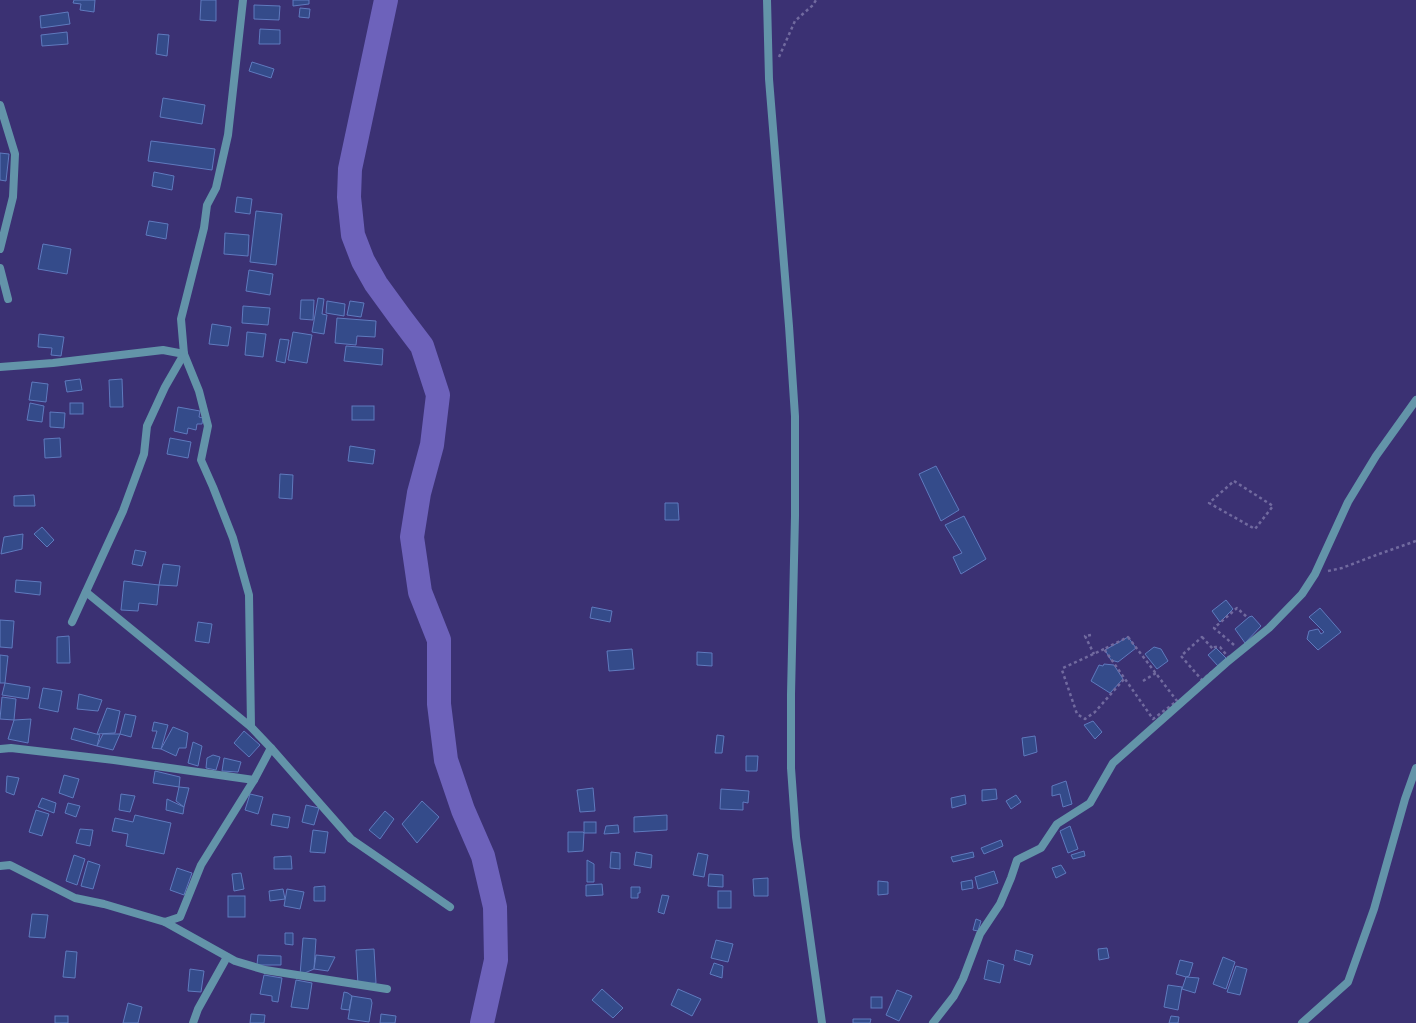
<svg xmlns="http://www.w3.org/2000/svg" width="1416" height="1023" viewBox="0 0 1416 1023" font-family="Helvetica,sans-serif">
<rect width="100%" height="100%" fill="#3b3173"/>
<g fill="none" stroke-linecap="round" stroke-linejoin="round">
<polyline stroke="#6d62bb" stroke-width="24" points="386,0 350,169 349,197 353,235 363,261 376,284 400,317 422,346 438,395 432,445 419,493 412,537 420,592 439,640 439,704 446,760 463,810 483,856 495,907 496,960 482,1023"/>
</g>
<g fill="#344b8a" stroke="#5f7abe">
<polygon points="74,0 95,0 94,12 80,10 81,4 73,3"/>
<polygon points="201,0 216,0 216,21 200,20"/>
<polygon points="293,0 309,0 309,4 293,6"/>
<polygon points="254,5 280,6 279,20 254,19"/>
<polygon points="300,8 310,9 309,18 299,17"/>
<polygon points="68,12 70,24 41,28 40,16"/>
<polygon points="260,29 280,30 280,44 259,44"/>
<polygon points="67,32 68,44 42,46 41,35"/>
<polygon points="158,34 169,35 167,56 156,54"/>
<polygon points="252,62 274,69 271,78 249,71"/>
<polygon points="163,98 205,105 202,124 160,117"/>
<polygon points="151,141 215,149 212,170 148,161"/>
<polygon points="0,153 9,154 6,181 0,180"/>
<polygon points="154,172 174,176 172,190 152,186"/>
<polygon points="237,197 252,199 250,214 235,212"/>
<polygon points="256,211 282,214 276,265 250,262"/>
<polygon points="149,221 168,224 166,239 146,235"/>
<polygon points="225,233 249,235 248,256 224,254"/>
<polygon points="43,244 71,249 67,274 38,269"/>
<polygon points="249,270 273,274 270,295 246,291"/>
<polygon points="318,298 324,299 322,314 327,315 324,334 312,332"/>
<polygon points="301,300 314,300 313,320 300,319"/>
<polygon points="327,301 345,304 344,316 326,313"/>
<polygon points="350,301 364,303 361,317 347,315"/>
<polygon points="243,306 270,308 268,325 242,323"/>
<polygon points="337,318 376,321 375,337 357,336 356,345 335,343"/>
<polygon points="212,324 231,327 228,346 209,344"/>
<polygon points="247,332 266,334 263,357 245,355"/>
<polygon points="293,332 312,335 307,363 288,360"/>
<polygon points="39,334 64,337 61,356 51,355 52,348 38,347"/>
<polygon points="280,339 289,340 285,363 276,361"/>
<polygon points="346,346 383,349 382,365 344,361"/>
<polygon points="80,379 82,390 67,392 65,381"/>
<polygon points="122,379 123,407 110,407 109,380"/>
<polygon points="32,382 48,384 46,402 29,400"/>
<polygon points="30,403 44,406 42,422 27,420"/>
<rect x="70" y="403" width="13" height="11"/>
<rect x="352" y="406" width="22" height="14"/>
<polygon points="178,407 200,411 199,417 203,418 202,424 197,424 196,430 188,428 187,434 174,431"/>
<polygon points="50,412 65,413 64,428 50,427"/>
<polygon points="60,438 61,457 45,458 44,439"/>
<polygon points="170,438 191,442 188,458 167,454"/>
<polygon points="350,446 375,450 373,464 348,461"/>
<polygon points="936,466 959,510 941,521 919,474"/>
<polygon points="280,474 293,475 292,499 279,498"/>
<polygon points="34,495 35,506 14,506 14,496"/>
<polygon points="665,503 678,503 679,520 665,520"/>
<polygon points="964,516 986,559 961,574 953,557 962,553 945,525"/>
<polygon points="42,527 54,540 47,547 34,534"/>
<polygon points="23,534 22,549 1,554 4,537"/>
<polygon points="135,550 146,552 142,566 132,564"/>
<polygon points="163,564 180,566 177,586 159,585"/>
<polygon points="16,580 41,582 40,595 15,592"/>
<polygon points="124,581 159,585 157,605 139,603 138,611 121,610"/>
<polygon points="1226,600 1233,609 1220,622 1212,611"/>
<polygon points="592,607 612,611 610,622 590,618"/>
<polygon points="1320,608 1341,632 1318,650 1307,639 1309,631 1318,629 1321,634 1324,632 1309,617"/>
<polygon points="1252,616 1261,626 1245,643 1235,629 1249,617"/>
<polygon points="0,620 14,621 12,648 0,647"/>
<polygon points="198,622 212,624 209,643 195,641"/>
<polygon points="69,636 70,663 57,663 57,637"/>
<polygon points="1128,637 1136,648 1118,662 1111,660 1105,650"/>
<polygon points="1154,647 1161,649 1168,661 1157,669 1145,654"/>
<polygon points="1216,648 1226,658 1218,666 1208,655"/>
<polygon points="632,649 634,669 609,671 607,651"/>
<polygon points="697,652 712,653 712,666 697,665"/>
<polygon points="0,655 8,656 5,683 0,683"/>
<polygon points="1104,664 1114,665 1123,679 1110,693 1091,681 1099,665 1103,666"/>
<polygon points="5,683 30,687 28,699 2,695"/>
<polygon points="43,688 62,691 58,712 39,708"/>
<polygon points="79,694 102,700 98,711 77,709"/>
<polygon points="2,697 16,699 14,720 0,719"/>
<polygon points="107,708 120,711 115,733 97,734"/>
<polygon points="125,714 136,716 131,737 120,734"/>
<polygon points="31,719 28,743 8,739 14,720"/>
<polygon points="1093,721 1102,732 1095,739 1084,725"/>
<polygon points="154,722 168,725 161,749 152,748 157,731 152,731"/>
<polygon points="173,727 188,733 186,748 179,748 176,756 161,749"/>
<polygon points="74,728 100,735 97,746 71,739"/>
<polygon points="244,731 260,745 249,757 234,743"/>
<polygon points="103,734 120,734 113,750 97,746"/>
<polygon points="717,735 724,736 722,753 715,753"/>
<polygon points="1035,736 1037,752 1024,756 1022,738"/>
<polygon points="193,742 202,746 198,766 188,763"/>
<polygon points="213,755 220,757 216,770 206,768 207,758"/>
<polygon points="746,756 758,756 757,771 746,771"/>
<polygon points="224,758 241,762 238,772 222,771"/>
<polygon points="155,771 180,777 179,787 153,783"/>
<polygon points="64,775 79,779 73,798 59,793"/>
<polygon points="7,776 19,778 14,795 6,792"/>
<polygon points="1066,781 1072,804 1063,807 1060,794 1052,796 1052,786"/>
<polygon points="179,787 189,788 184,807 176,801"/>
<polygon points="593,788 595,811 580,812 577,790"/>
<polygon points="721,789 749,791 748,803 743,802 743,810 720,809"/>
<polygon points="996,789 997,799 982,801 982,790"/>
<polygon points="121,794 135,796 130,812 119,810"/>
<polygon points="250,794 263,797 258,814 245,810"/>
<polygon points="965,795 966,804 952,808 951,798"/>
<polygon points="1016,795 1021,802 1011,809 1006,801"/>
<polygon points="42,798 56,803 54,813 38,807"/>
<polygon points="167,799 184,807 183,814 166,810"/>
<polygon points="422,801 439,817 417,843 402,824"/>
<polygon points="68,803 80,806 76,817 65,813"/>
<polygon points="306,805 319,808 314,825 302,822"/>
<polygon points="36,810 49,814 42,836 29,832"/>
<polygon points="385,811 394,819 380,839 369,830"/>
<polygon points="273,814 290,817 288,828 271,825"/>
<polygon points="135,815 171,823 164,854 126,846 128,834 112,831 115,818 133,822"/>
<polygon points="667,815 667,830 634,832 634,817"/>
<rect x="584" y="822" width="12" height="11"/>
<polygon points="618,825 619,833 604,834 606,826"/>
<polygon points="1070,826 1078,849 1068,853 1060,831"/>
<polygon points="80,829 93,830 90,846 76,843"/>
<polygon points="313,830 328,832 325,853 310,852"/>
<polygon points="568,832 583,832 584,833 583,851 568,852"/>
<polygon points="1001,840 1003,846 984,854 981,848"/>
<polygon points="1084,851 1085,856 1073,859 1071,855"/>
<polygon points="611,852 620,853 620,869 610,868"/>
<polygon points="636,852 652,855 651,868 634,865"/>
<polygon points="973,852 974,857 953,862 951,857"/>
<polygon points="698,853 708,855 704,877 693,875"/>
<polygon points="74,855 85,859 77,885 66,881"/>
<polygon points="291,856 292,869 274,869 274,857"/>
<polygon points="587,860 594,864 594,882 587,882"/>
<polygon points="88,861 100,865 93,889 81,886"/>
<polygon points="1061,865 1066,873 1056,878 1052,868"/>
<polygon points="177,868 192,873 184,895 170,890"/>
<polygon points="994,871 998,883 978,889 975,877"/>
<polygon points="241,873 244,889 234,891 232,874"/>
<polygon points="709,874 723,875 723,887 708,886"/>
<polygon points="768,878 768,896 754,896 753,879"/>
<polygon points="972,880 973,888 962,890 961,882"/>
<polygon points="878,881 888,882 888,894 878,895"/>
<polygon points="602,884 603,895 586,896 586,885"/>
<polygon points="325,886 325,901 314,901 314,887"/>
<polygon points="631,887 640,887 640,893 638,893 638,898 631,898"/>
<polygon points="283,889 285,899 270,901 269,891"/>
<polygon points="287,889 304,892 300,909 284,906"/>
<rect x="718" y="891" width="13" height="17"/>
<polygon points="662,895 669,896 664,914 658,912"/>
<rect x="228" y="896" width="17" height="21"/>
<polygon points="32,914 48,915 45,938 29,937"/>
<polygon points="976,919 981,921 978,931 973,930"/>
<polygon points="285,933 293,933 293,945 285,944"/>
<polygon points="303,938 316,939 314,969 300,975"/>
<polygon points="716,940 733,944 728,962 711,958"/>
<polygon points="1107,948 1109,958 1099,960 1098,949"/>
<polygon points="374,949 376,983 358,985 356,950"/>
<polygon points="1016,950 1033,955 1030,965 1014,960"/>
<polygon points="66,951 77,952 75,978 63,977"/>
<polygon points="258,955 281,956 281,965 257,965"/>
<polygon points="316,955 335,957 328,971 314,969"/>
<polygon points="1223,957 1235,962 1226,989 1213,984"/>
<polygon points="988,960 1004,965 1000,983 984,979"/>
<polygon points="1180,960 1193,963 1189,976 1186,977 1176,974"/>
<polygon points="714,963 723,966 722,978 710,974"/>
<polygon points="1236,966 1247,969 1240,995 1227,992"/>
<polygon points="190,969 204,971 201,992 188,991"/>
<polygon points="264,975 282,978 278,1002 272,1001 272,996 260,994"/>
<polygon points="1186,977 1199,978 1195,993 1182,989"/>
<polygon points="296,980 312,983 308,1009 291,1007"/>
<polygon points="1168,985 1182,987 1178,1010 1164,1007"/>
<polygon points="602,989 623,1008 613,1018 592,1000"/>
<polygon points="678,989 701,999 692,1016 671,1005"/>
<polygon points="897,990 912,996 899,1021 886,1015"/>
<polygon points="344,992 348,993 352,996 349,1010 341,1009"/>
<polygon points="352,996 371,999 372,1003 369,1022 348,1019"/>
<rect x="871" y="997" width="11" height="11"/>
<polygon points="128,1003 142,1007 138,1023 123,1023"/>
<polygon points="251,1014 265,1015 264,1023 250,1023"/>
<polygon points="381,1014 396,1016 395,1023 380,1023"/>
<rect x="55" y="1016" width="13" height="7"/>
<polygon points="1171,1016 1179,1017 1178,1023 1169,1023"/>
<polygon points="853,1019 871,1019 870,1023 853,1023"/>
</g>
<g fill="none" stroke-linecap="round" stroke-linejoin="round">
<g stroke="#716a9f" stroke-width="2.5" stroke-dasharray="3 3" stroke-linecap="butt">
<polyline points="779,57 795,21 813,5 816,0"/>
<polygon points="1234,481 1273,506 1255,529 1209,503"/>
<polyline points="1328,571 1342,568 1379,554 1416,541"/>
<polyline points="1091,635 1085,636 1094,654"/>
<polygon points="1128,637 1177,701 1153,719 1104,649"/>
<polygon points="1202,637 1213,649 1215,647 1220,647 1229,658 1202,680 1181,656"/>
<polyline points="1234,645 1214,628 1237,608 1248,618"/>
<polyline points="1104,649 1063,668 1062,670 1077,714 1085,719 1095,712 1125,678"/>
<polyline points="1143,681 1156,673"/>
</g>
<g stroke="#6394a9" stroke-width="8">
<polyline points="767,0 769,79 789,326 795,416 795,516 791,694 791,768 796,837 822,1023"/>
<polyline points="0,105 15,154 13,197 0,249"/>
<polyline points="0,268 8,299"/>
<polyline points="0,367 53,363 163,350 184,354 165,387 147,426 144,454 123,511 72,622"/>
<polyline points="86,592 251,727"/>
<polyline points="271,748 351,839 450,907"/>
<polyline points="0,749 11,748 114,760 254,780"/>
<polyline points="0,866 10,865 75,898 104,904 165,922 180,917 201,865 254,780 271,748 251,727 249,595 233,538 213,487 201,460 208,426 199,391 184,354 181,319 204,228 207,205 216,188 228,135 243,0"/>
<polyline points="165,922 235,961 265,970 387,989"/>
<polyline points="193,1023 198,1009 227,957"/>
<polyline points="933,1023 954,996 963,979 980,934 1000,904 1011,878 1017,860 1041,848 1057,824 1090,803 1113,763 1226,663 1269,628 1302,594 1315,574 1348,502 1376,456 1416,400"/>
<polyline points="1302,1023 1348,982 1374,909 1405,799 1416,768"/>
</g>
</g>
</svg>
